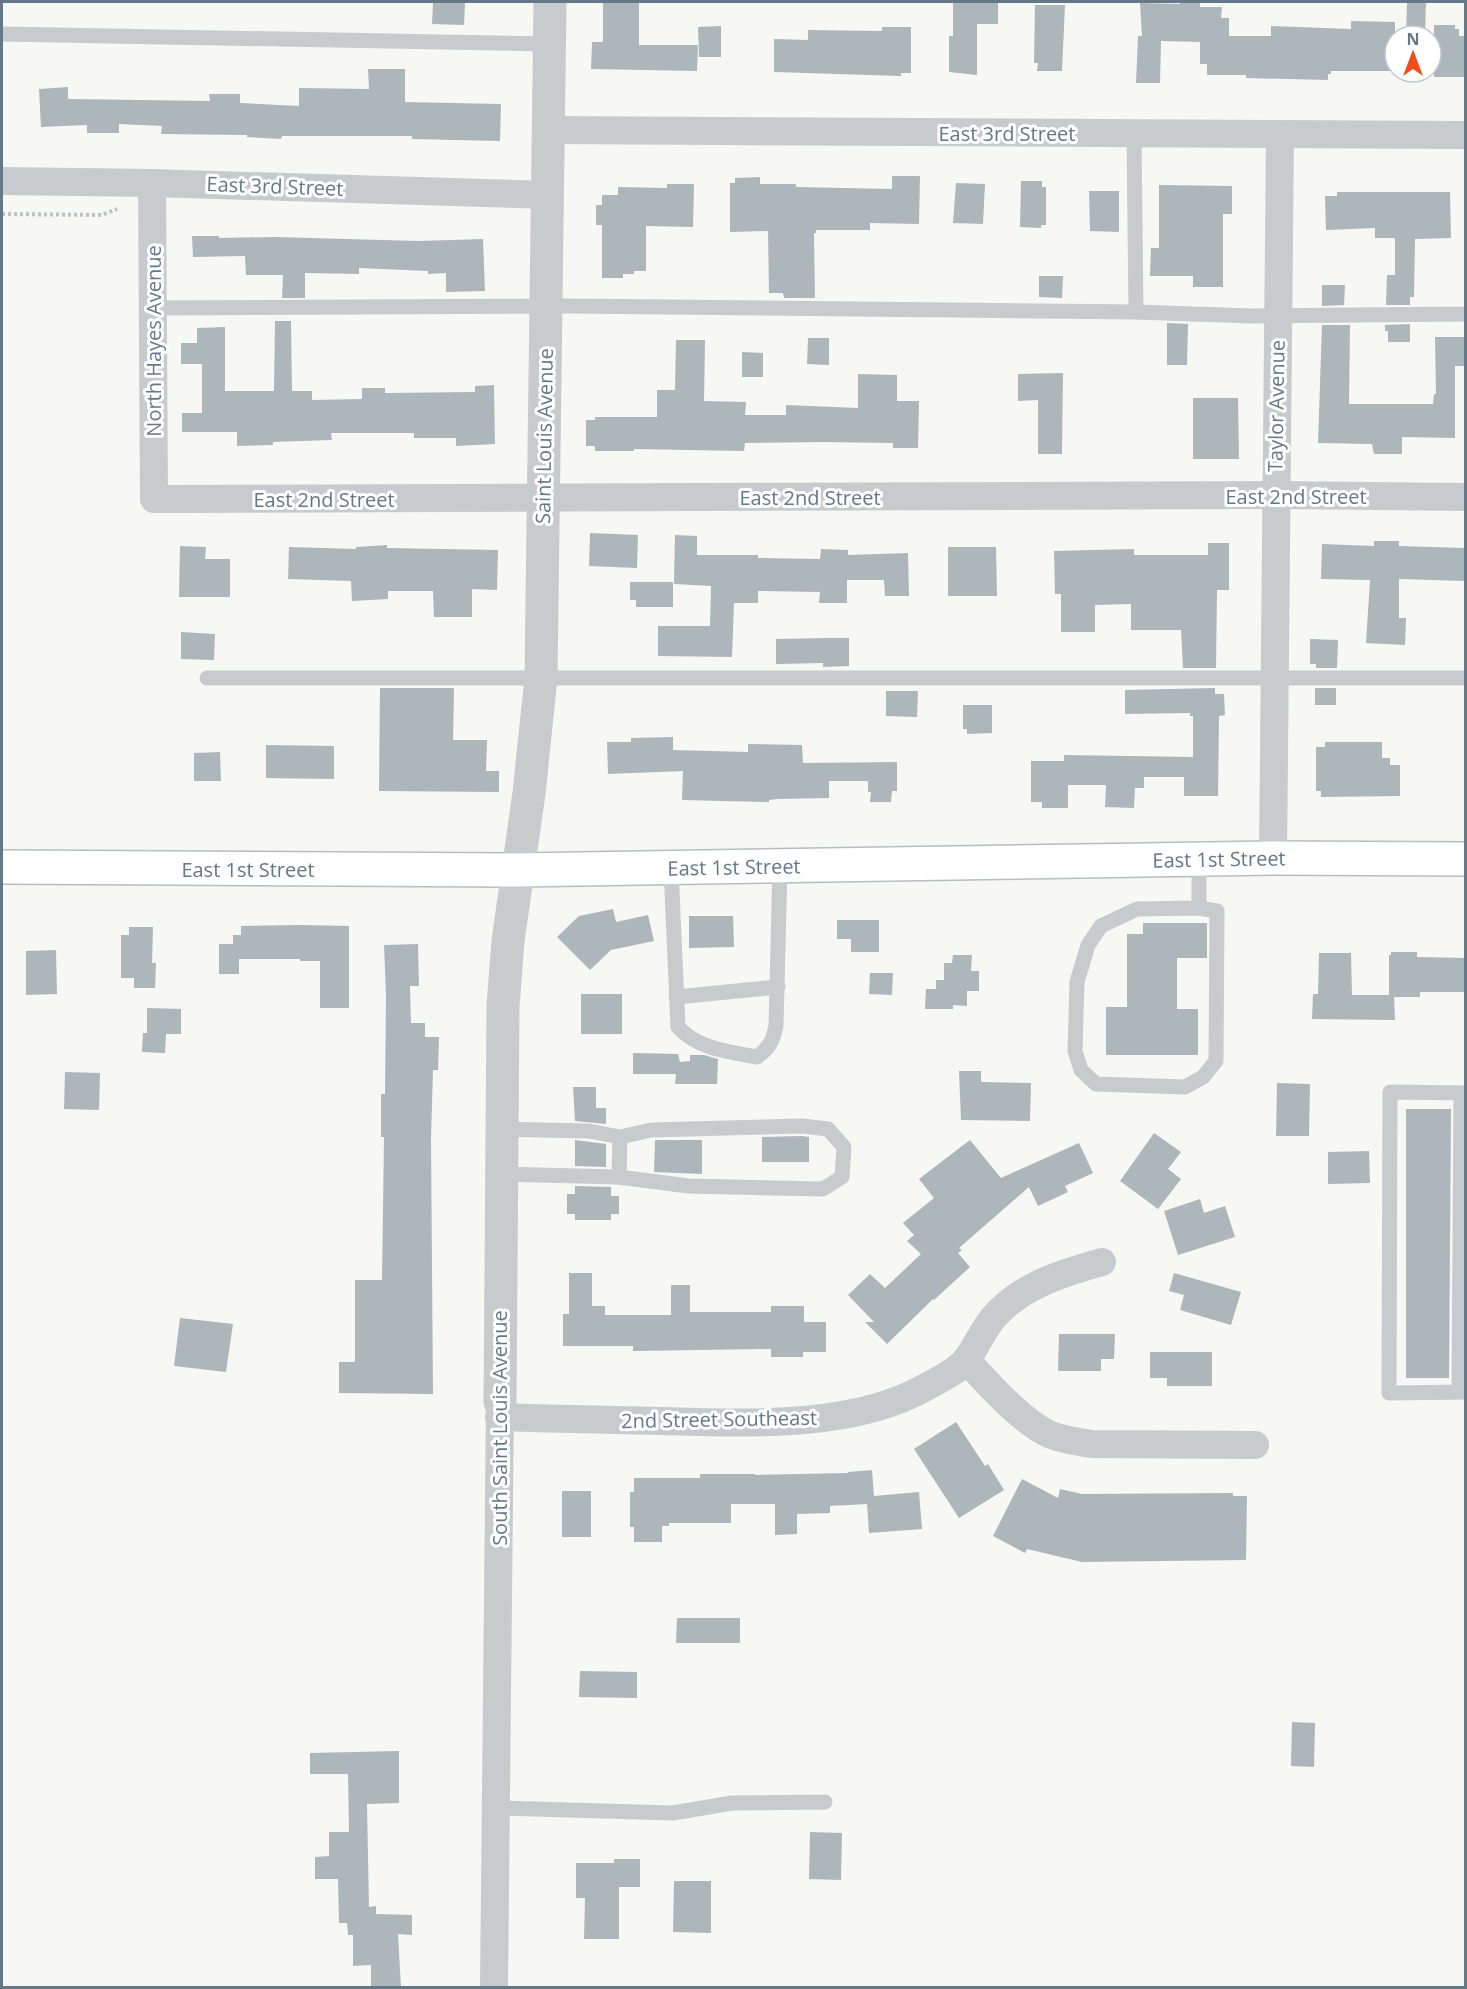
<svg xmlns="http://www.w3.org/2000/svg" width="1467" height="1989" viewBox="0 0 1467 1989" font-family="'Open Sans',sans-serif">
<rect width="100%" height="100%" fill="#f7f7f4"/>
<g fill="#adb6bb">
<polygon points="433,2 465,2 464,25 432,24"/>
<polygon points="603,2 639,2 639,45 698,45 697,71 591,69 592,42 603,42"/>
<polygon points="953,2 998,2 998,24 977,24 977,75 949,72 949,36 953,36"/>
<polygon points="1180,2 1200,2 1200,7 1222,7 1221,18 1229,18 1229,36 1271,36 1271,26 1351,29 1351,21 1395,22 1395,71 1331,71 1331,74 1328,74 1328,80 1246,78 1246,75 1207,75 1207,64 1200,64 1200,42 1161,41 1160,83 1136,83 1138,36 1142,36 1140,3 1180,4"/>
<polygon points="1407,2 1426,2 1425,36 1406,36"/>
<polygon points="1035,5 1065,5 1062,71 1037,71 1038,63 1034,63"/>
<polygon points="1434,25 1455,25 1455,29 1459,29 1459,36 1466,36 1466,77 1434,77"/>
<polygon points="721,26 721,57 699,57 698,27"/>
<polygon points="882,27 911,27 911,73 901,73 901,76 774,72 774,39 808,40 808,30 882,31"/>
<polygon points="368,69 405,69 405,102 501,104 500,141 412,139 412,136 282,136 281,139 247,137 247,135 161,134 162,126 119,124 119,133 87,133 87,125 41,127 39,89 68,87 68,99 210,101 209,94 240,94 240,103 299,106 299,88 369,89"/>
<polygon points="892,176 920,176 919,224 870,223 870,230 816,230 816,233 814,233 815,298 784,298 783,293 769,293 768,231 730,232 730,183 735,183 735,178 760,177 760,184 796,184 796,187 892,189"/>
<polygon points="1021,181 1042,181 1042,187 1046,187 1046,225 1041,225 1041,228 1020,227"/>
<polygon points="956,183 985,184 983,224 953,223"/>
<polygon points="667,184 694,184 693,227 646,226 646,271 634,271 634,274 623,274 623,278 602,278 602,225 596,225 596,205 602,205 602,195 618,195 618,187 667,188"/>
<polygon points="1159,185 1232,186 1232,214 1223,214 1223,287 1193,287 1193,276 1150,276 1151,248 1159,248"/>
<polygon points="1089,191 1119,191 1119,232 1090,231"/>
<polygon points="1337,192 1450,192 1451,238 1415,239 1414,297 1410,297 1410,305 1386,305 1387,275 1395,275 1395,238 1375,238 1375,228 1326,230 1325,196 1337,196"/>
<polygon points="192,236 219,236 219,238 275,237 419,241 483,239 485,291 446,292 446,273 428,274 428,271 359,268 359,274 305,273 305,298 282,298 283,275 246,275 245,256 193,257"/>
<polygon points="1039,276 1063,276 1062,298 1039,297"/>
<polygon points="1322,285 1345,285 1344,305 1322,306"/>
<polygon points="275,321 291,321 292,391 312,391 312,400 362,399 362,388 385,388 385,393 475,392 475,386 494,385 495,444 456,446 456,438 414,438 414,433 331,433 332,440 273,442 273,445 237,446 237,432 182,432 182,413 202,413 202,364 181,364 181,343 197,343 197,328 225,327 225,391 274,391"/>
<polygon points="1167,323 1188,324 1187,365 1167,365"/>
<polygon points="1410,324 1410,342 1388,342 1388,331 1385,331 1385,325"/>
<polygon points="1322,325 1350,325 1349,404 1433,404 1434,394 1436,394 1435,337 1466,337 1466,366 1455,366 1455,438 1402,437 1402,454 1374,454 1372,444 1318,443"/>
<polygon points="808,338 829,338 829,365 807,364"/>
<polygon points="676,340 705,340 704,401 746,402 745,415 786,415 786,405 858,408 858,374 897,375 897,401 919,401 918,448 893,448 893,443 823,442 745,443 744,451 634,449 634,451 595,451 595,446 586,446 586,420 595,420 595,417 657,417 657,390 675,390"/>
<polygon points="742,352 763,353 763,377 742,377"/>
<polygon points="1063,373 1062,454 1038,454 1038,400 1018,401 1018,374"/>
<polygon points="1193,398 1238,398 1239,459 1193,459"/>
<polygon points="590,533 638,535 637,568 589,566"/>
<polygon points="675,535 697,536 697,555 758,555 758,558 820,559 821,549 848,550 848,555 908,553 909,596 885,596 884,580 847,580 847,603 819,603 820,592 758,591 758,603 734,603 732,657 658,656 658,626 710,626 711,586 674,584"/>
<polygon points="1374,541 1399,541 1399,546 1466,548 1466,581 1399,579 1399,618 1406,618 1405,645 1366,643 1370,580 1321,579 1322,544 1374,546"/>
<polygon points="1208,543 1229,543 1229,590 1217,590 1216,668 1183,668 1181,630 1131,630 1131,604 1095,605 1095,632 1061,632 1061,594 1055,594 1054,551 1134,549 1134,555 1208,555"/>
<polygon points="387,545 387,548 498,550 497,590 472,589 472,617 434,617 433,591 388,591 388,599 352,601 351,581 288,579 289,547 356,549 356,547"/>
<polygon points="180,546 206,547 205,559 230,559 230,597 179,597"/>
<polygon points="948,547 996,547 997,596 948,596"/>
<polygon points="630,582 673,582 673,607 636,607 636,600 630,600"/>
<polygon points="181,632 215,634 214,660 181,659"/>
<polygon points="827,638 849,638 849,666 823,667 823,663 776,664 776,639"/>
<polygon points="1310,639 1338,640 1337,668 1316,668 1316,664 1310,664"/>
<polygon points="380,688 454,688 453,740 487,740 486,771 499,771 499,792 379,791"/>
<polygon points="1215,688 1215,694 1224,694 1225,715 1219,716 1218,796 1184,796 1184,777 1144,777 1144,788 1135,788 1134,808 1105,807 1106,785 1068,785 1068,808 1042,808 1042,802 1031,802 1031,761 1064,761 1064,755 1193,757 1193,716 1190,716 1190,713 1125,714 1125,690"/>
<rect x="1315" y="688" width="21" height="17"/>
<polygon points="886,691 918,691 917,717 886,716"/>
<polygon points="963,705 992,705 992,733 967,734 967,729 963,729"/>
<polygon points="673,737 673,750 748,752 748,744 802,745 803,763 897,762 897,791 892,791 891,802 870,802 871,792 868,792 868,781 829,781 829,798 778,799 769,800 769,802 682,800 683,771 608,774 607,742 631,742 631,738"/>
<polygon points="1325,742 1382,742 1382,758 1390,758 1390,765 1400,765 1400,796 1321,797 1321,791 1316,791 1316,747 1325,747"/>
<polygon points="266,745 334,746 334,779 266,778"/>
<polygon points="220,752 221,781 194,781 194,753"/>
<polygon points="613,909 616,922 648,915 654,941 611,950 590,970 557,937 579,916"/>
<polygon points="689,916 733,916 734,947 689,948"/>
<polygon points="837,920 879,920 879,952 851,952 851,939 837,939"/>
<polygon points="1143,923 1207,923 1207,958 1177,958 1177,1009 1198,1009 1198,1055 1106,1055 1106,1007 1127,1007 1127,934 1143,934"/>
<polygon points="300,925 349,926 349,1008 320,1008 320,961 300,961 300,959 239,959 239,974 219,974 219,944 233,944 233,935 241,935 241,926"/>
<polygon points="129,927 153,927 152,963 156,963 155,988 134,988 134,978 121,978 121,935 129,935"/>
<polygon points="418,944 419,986 410,986 411,1023 425,1023 425,1037 439,1037 438,1070 433,1070 431,1138 433,1394 339,1393 339,1362 355,1362 355,1280 382,1280 384,1137 381,1137 381,1094 385,1094 386,995 384,945"/>
<polygon points="56,950 57,994 26,995 26,951"/>
<polygon points="1391,952 1417,952 1417,957 1466,958 1466,992 1420,992 1420,997 1394,997 1395,1020 1312,1019 1313,994 1318,994 1319,953 1351,953 1352,995 1389,995 1389,955 1391,955"/>
<polygon points="953,955 972,955 971,971 979,971 979,991 967,991 967,1006 953,1005 953,1009 925,1009 926,989 936,989 936,980 944,980 944,963 952,963"/>
<polygon points="870,973 893,973 892,995 869,994"/>
<rect x="581" y="994" width="41" height="40"/>
<polygon points="147,1008 181,1009 181,1034 166,1034 165,1053 142,1052 143,1033 147,1033"/>
<polygon points="633,1053 678,1054 680,1062 690,1061 690,1055 704,1055 718,1059 717,1084 675,1084 676,1074 633,1074"/>
<polygon points="959,1071 981,1071 981,1082 1031,1083 1030,1121 961,1120"/>
<polygon points="65,1072 100,1073 99,1110 64,1109"/>
<polygon points="1277,1083 1310,1084 1309,1136 1276,1136"/>
<polygon points="573,1087 596,1087 596,1108 606,1108 606,1124 575,1121"/>
<polygon points="1406,1109 1451,1109 1449,1378 1406,1378"/>
<polygon points="1154,1133 1181,1152 1168,1169 1181,1179 1158,1209 1120,1181"/>
<polygon points="802,1136 809,1137 809,1162 762,1162 762,1137"/>
<polygon points="575,1140 606,1144 606,1167 575,1166"/>
<polygon points="655,1140 702,1140 702,1174 654,1172"/>
<polygon points="970,1140 1001,1178 1079,1143 1093,1173 1065,1186 1068,1192 1038,1206 1029,1187 959,1248 962,1250 958,1253 970,1267 934,1300 933,1299 887,1344 865,1322 874,1322 848,1295 870,1274 885,1288 921,1254 907,1241 914,1235 903,1223 934,1198 919,1179"/>
<polygon points="1369,1151 1370,1183 1328,1184 1328,1152"/>
<polygon points="575,1186 611,1187 611,1196 619,1196 619,1214 611,1214 611,1220 575,1220 575,1214 567,1214 567,1194 575,1194"/>
<polygon points="1200,1199 1204,1213 1225,1206 1235,1237 1178,1255 1164,1211"/>
<polygon points="569,1273 592,1273 592,1306 605,1306 605,1315 671,1315 671,1285 690,1285 690,1312 771,1312 771,1306 804,1306 804,1322 826,1322 826,1352 803,1352 803,1357 771,1357 771,1349 633,1351 633,1346 563,1346 563,1314 569,1314"/>
<polygon points="1174,1273 1241,1292 1231,1325 1180,1310 1184,1295 1169,1291"/>
<polygon points="180,1318 233,1324 226,1372 174,1366"/>
<polygon points="1059,1334 1115,1334 1114,1359 1101,1359 1101,1371 1058,1371"/>
<polygon points="1150,1352 1212,1352 1212,1386 1167,1386 1167,1378 1150,1378"/>
<polygon points="956,1422 985,1466 988,1464 1004,1490 959,1518 914,1449"/>
<polygon points="872,1470 874,1496 919,1492 922,1529 869,1533 867,1504 830,1506 830,1513 797,1514 797,1534 775,1535 775,1504 731,1504 731,1523 669,1523 669,1526 662,1526 662,1542 634,1542 634,1527 630,1527 630,1492 634,1492 634,1478 700,1478 700,1474 755,1474 755,1475 848,1473 848,1472"/>
<polygon points="1022,1479 1058,1498 1060,1489 1082,1494 1233,1493 1233,1496 1247,1496 1246,1560 1082,1562 1027,1549 1025,1553 993,1536"/>
<rect x="562" y="1491" width="29" height="46"/>
<polygon points="677,1618 740,1618 740,1643 676,1643"/>
<polygon points="580,1671 637,1672 637,1698 579,1697"/>
<polygon points="1292,1722 1315,1723 1314,1767 1291,1766"/>
<polygon points="399,1751 399,1803 367,1804 369,1907 376,1906 376,1914 412,1915 412,1935 398,1934 401,1988 371,1988 371,1965 353,1966 353,1935 348,1935 347,1923 339,1923 338,1879 315,1879 315,1857 329,1856 329,1832 349,1832 348,1774 310,1774 310,1753"/>
<polygon points="810,1832 842,1833 841,1880 809,1879"/>
<polygon points="614,1859 640,1859 640,1887 619,1887 619,1939 584,1939 585,1898 576,1898 576,1863 614,1863"/>
<polygon points="674,1881 711,1881 711,1933 673,1932"/>
</g>
<g fill="none" stroke-linecap="round" stroke-linejoin="round">
<g stroke="#b7bdc1" stroke-width="36">
<polyline id="secondary" points="2,867 518,870 1273,858 1466,859"/>
</g>
<polyline stroke="#bec1c3" stroke-width="4" stroke-dasharray="3 3" stroke-linecap="butt" points="2,214 102,215 117,209"/>
<g stroke="#c7cbce" stroke-width="15">
<polyline points="2,34 549,44"/>
<polyline points="153,308 571,306 1136,312 1134,133"/>
<polyline points="1136,312 1253,316 1466,314"/>
<polyline points="207,678 1466,678"/>
<path d="M671,868L678,1027C698,1049 729,1052 757,1057C769,1048 773,1041 776,1026L780,866"/>
<polyline points="1199,908 1217,911 1216,1061 1203,1077 1185,1087 1096,1084 1081,1070 1075,1051 1077,982 1088,945 1101,926 1137,909 1199,908 1199,860"/>
<polyline points="676,997 778,987"/>
<polyline points="1466,1093 1390,1092 1389,1393 1466,1392"/>
<polyline points="501,1174 619,1177 620,1137 589,1131 502,1129"/>
<polyline points="619,1177 688,1186 823,1189 842,1177 844,1147 828,1129 802,1126 651,1130 620,1137"/>
<polyline points="1459,1392 1461,1093"/>
<polyline points="496,1808 673,1813 732,1803 825,1802"/>
</g>
<g stroke="#c7cbce" stroke-width="28">
<polyline points="548,130 1466,135"/>
<polyline points="2,181 152,183 548,195"/>
<polyline points="152,183 154,499 1275,495 1466,497"/>
<polyline points="1273,858 1280,134"/>
<path d="M966,1360C988,1383 1021,1422 1051,1435C1064,1440 1078,1442 1092,1444L1255,1445"/>
<path d="M499,1417C554,1419 608,1420 663,1421C746,1423 852,1429 926,1387C939,1380 958,1371 967,1359C977,1345 983,1330 994,1317C1022,1285 1063,1273 1102,1262"/>
<polyline points="494,1988 500,1402"/>
</g>
<polyline stroke="#c7cbce" stroke-width="33" points="500,1402 503,1006 508,941 529,793 541,678 550,2"/>
<use href="#secondary" stroke="#fff" stroke-width="33"/>
</g>
<g text-anchor="middle" dominant-baseline="central" stroke-width="6" stroke-linejoin="round" paint-order="stroke">
<g font-size="20" fill="#647887" stroke="#fff">
<text x="1007" y="133">East 3rd Street</text>
<text transform="translate(275 186) rotate(2)">East 3rd Street</text>
<text transform="translate(153 341) rotate(-90)">North Hayes Avenue</text>
<text transform="translate(1276 406) rotate(-89)">Taylor Avenue</text>
<text transform="translate(544 436) rotate(-89)">Saint Louis Avenue</text>
<text x="1296" y="496">East 2nd Street</text>
<text x="810" y="497">East 2nd Street</text>
<text x="324" y="499">East 2nd Street</text>
<text transform="translate(1219 859) rotate(-1)">East 1st Street</text>
<text transform="translate(734 867) rotate(-1)">East 1st Street</text>
<text x="248" y="869">East 1st Street</text>
<text transform="translate(719 1419) rotate(-1)">2nd Street Southeast</text>
<text transform="translate(499 1428) rotate(-90)">South Saint Louis Avenue</text>
</g>
</g>
<rect width="1467" height="1989" fill="none" stroke="#647887" stroke-width="6"/>
<g transform="translate(1413 54)"><circle r="28" fill="#ffffff" stroke="#c1c9cf" stroke-width="1.5"/>
<path d="M0-4.5L10 22L0 15L-10 22Z" fill="#f04c1b"/>
<text y="-9" font-size="16" font-weight="bold" text-anchor="middle" fill="#647887">N</text>
</g>
</svg>
